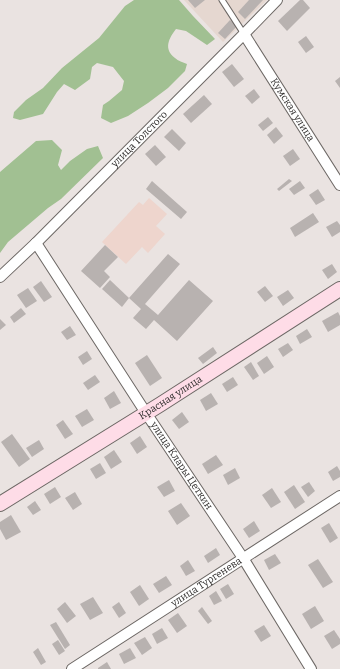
<svg xmlns="http://www.w3.org/2000/svg" width="340" height="669" viewBox="0 0 340 669" font-family="Bitter,serif">
<rect width="100%" height="100%" fill="#eae3e1"/>
<polygon fill="#e5d7d0" points="184,0 267,0 223,42"/>
<polygon fill="#eed5cd" points="149,198 167,214 156,226 165,234 148,253 142,247 126,264 102,242 139,202 143,205"/>
<g fill="#a1c092">
<path d="M134,0H179L193,16L215,39L207,45L186,31L176,29C169,38 163,49 175,58C178,61 183,62 187,64L185,71L168,88L148,103L128,116L111,123L101,118L103,105L109,101L122,90L124,81L113,67L97,63L92,67L90,79L75,90L64,84L57,92L43,114L20,120L13,118L14,112L26,100L43,88L62,68L99,38L125,6Z"/>
<polygon points="52,140 62,150 58,165 61,170 70,161 87,149 98,146 103,158 61,199 48,208 8,242 0,253 0,172 36,141"/>
</g>
<g fill="#b8b2b0">
<polygon points="188,0 205,0 195,8"/>
<polygon points="249,0 263,0 245,19 238,12"/>
<polygon points="300,0 303,0 310,8 287,31 278,21"/>
<polygon points="230,20 237,26 225,39 218,33"/>
<polygon points="306,36 314,47 306,53 298,42"/>
<polygon points="232,64 244,79 234,87 222,72"/>
<polygon points="340,77 340,88 335,81"/>
<polygon points="254,89 260,97 252,104 245,96"/>
<polygon points="204,95 212,104 191,123 183,114"/>
<polygon points="268,117 273,123 263,131 258,125"/>
<polygon points="276,127 283,136 274,144 267,135"/>
<polygon points="172,129 186,143 179,151 164,137"/>
<polygon points="155,145 166,157 156,166 145,154"/>
<polygon points="293,149 300,159 290,166 283,156"/>
<polygon points="289,179 292,181 279,191 277,189"/>
<polygon points="152,181 187,212 181,219 146,189"/>
<polygon points="300,181 305,188 294,195 289,189"/>
<polygon points="318,189 325,200 316,205 309,195"/>
<polygon points="313,213 319,222 295,237 290,228"/>
<polygon points="337,221 340,225 340,232 332,237 326,227"/>
<polygon points="105,245 118,257 104,271 110,277 100,288 81,271"/>
<polygon points="168,254 180,264 145,304 158,315 189,280 213,301 177,341 154,320 146,329 133,318 141,309 129,298"/>
<polygon points="332,264 337,272 328,279 322,270"/>
<polygon points="110,280 129,298 122,307 102,289"/>
<polygon points="41,281 52,297 44,302 33,287"/>
<polygon points="265,286 273,296 265,302 257,292"/>
<polygon points="28,288 37,301 26,308 17,295"/>
<polygon points="288,290 294,298 283,306 277,297"/>
<polygon points="21,308 26,314 14,323 10,317"/>
<polygon points="338,312 340,316 340,325 328,332 322,321"/>
<polygon points="0,319 6,325 0,330"/>
<polygon points="70,326 76,335 67,340 61,332"/>
<polygon points="307,329 312,337 300,344 296,336"/>
<polygon points="288,343 293,350 283,357 278,349"/>
<polygon points="213,347 217,353 203,364 198,358"/>
<polygon points="87,351 92,359 83,365 78,357"/>
<polygon points="147,355 162,378 150,386 135,363"/>
<polygon points="267,356 274,367 264,374 257,363"/>
<polygon points="251,362 259,376 253,380 244,367"/>
<polygon points="95,375 100,382 88,390 83,383"/>
<polygon points="233,377 238,385 227,392 222,384"/>
<polygon points="114,391 121,403 110,409 104,398"/>
<polygon points="211,393 218,404 206,411 200,400"/>
<polygon points="87,409 94,420 82,427 75,416"/>
<polygon points="182,412 189,422 179,429 172,420"/>
<polygon points="63,420 73,434 65,439 56,425"/>
<polygon points="12,434 30,459 19,467 1,442"/>
<polygon points="140,436 147,447 137,454 130,443"/>
<polygon points="39,440 44,449 32,457 26,448"/>
<polygon points="114,450 122,462 111,469 104,457"/>
<polygon points="216,455 223,465 208,474 202,464"/>
<polygon points="100,463 106,473 96,479 90,469"/>
<polygon points="337,466 340,471 340,477 333,481 328,472"/>
<polygon points="235,468 240,478 228,485 223,475"/>
<polygon points="169,480 175,491 164,497 157,487"/>
<polygon points="309,482 315,491 308,497 301,487"/>
<polygon points="294,485 305,502 295,509 284,492"/>
<polygon points="55,487 61,497 50,504 44,494"/>
<polygon points="272,488 281,502 271,508 262,495"/>
<polygon points="75,492 82,504 73,510 65,498"/>
<polygon points="35,501 41,510 33,515 27,507"/>
<polygon points="181,503 190,516 177,525 168,511"/>
<polygon points="11,515 21,532 6,540 0,529 0,522"/>
<polygon points="254,521 260,531 249,538 243,529"/>
<polygon points="329,523 338,538 330,543 321,528"/>
<polygon points="216,548 220,555 208,563 204,556"/>
<polygon points="275,554 281,563 269,570 264,560"/>
<polygon points="318,559 333,582 323,588 308,565"/>
<polygon points="188,560 195,571 186,576 180,566"/>
<polygon points="166,576 172,585 159,593 153,584"/>
<polygon points="228,584 234,594 226,599 220,589"/>
<polygon points="140,585 149,599 139,606 130,592"/>
<polygon points="216,591 222,601 214,605 209,596"/>
<polygon points="93,597 103,613 90,620 80,604"/>
<polygon points="65,602 76,616 67,623 57,609"/>
<polygon points="119,602 126,613 119,618 112,607"/>
<polygon points="315,606 324,621 311,629 302,614"/>
<polygon points="202,607 212,621 208,624 198,611"/>
<polygon points="178,613 187,626 177,633 168,620"/>
<polygon points="56,622 70,645 65,649 50,625"/>
<polygon points="264,625 271,636 261,642 254,631"/>
<polygon points="162,628 168,638 157,644 152,634"/>
<polygon points="334,630 340,639 340,644 332,649 324,636"/>
<polygon points="145,637 152,648 142,655 134,643"/>
<polygon points="58,640 65,651 59,655 52,644"/>
<polygon points="38,648 46,662 41,665 33,652"/>
<polygon points="130,648 136,658 124,664 119,654"/>
<polygon points="107,662 111,669 98,669 98,668"/>
</g>
<g fill="none" stroke-linecap="round" stroke-linejoin="round">
<g stroke="#6d6865" stroke-width="7">
<polyline id="lane" points="222,0 244,34"/>
</g>
<g stroke="#6d6865" stroke-width="12">
<g id="street">
<path id="s1" d="M244,34L340,185"/>
<path id="s2" d="M36,243L146,413L243,558L311,669"/>
<path id="s3" d="M0,277L36,243L244,34L277,0"/>
<path id="s4" d="M72,669L340,496"/>
</g>
</g>
<g stroke="#6d6865" stroke-width="16">
<g id="secondary">
<path id="s5" d="M0,504L161,404L340,289"/>
</g>
</g>
<use href="#lane" stroke="#fff" stroke-width="5"/>
<use href="#street" stroke="#fff" stroke-width="10"/>
<use href="#secondary" stroke="#fedce7" stroke-width="14"/>
</g>
<g text-anchor="middle" dominant-baseline="central" stroke-width="3" stroke-linejoin="round" paint-order="stroke">
<g font-size="10" fill="#302e2d" stroke="#eae3e1">
<text stroke="none"><textPath href="#s1" startOffset="90">Кумская улица</textPath></text>
<text stroke="none"><textPath href="#s3" startOffset="196">улица Толстого</textPath></text>
<text stroke="none"><textPath href="#s5" startOffset="201">Красная улица</textPath></text>
<text stroke="none"><textPath href="#s2" startOffset="266">улица Клары Цеткин</textPath></text>
<text stroke="none"><textPath href="#s4" startOffset="160">улица Тургенева</textPath></text>
</g>
</g>
</svg>
